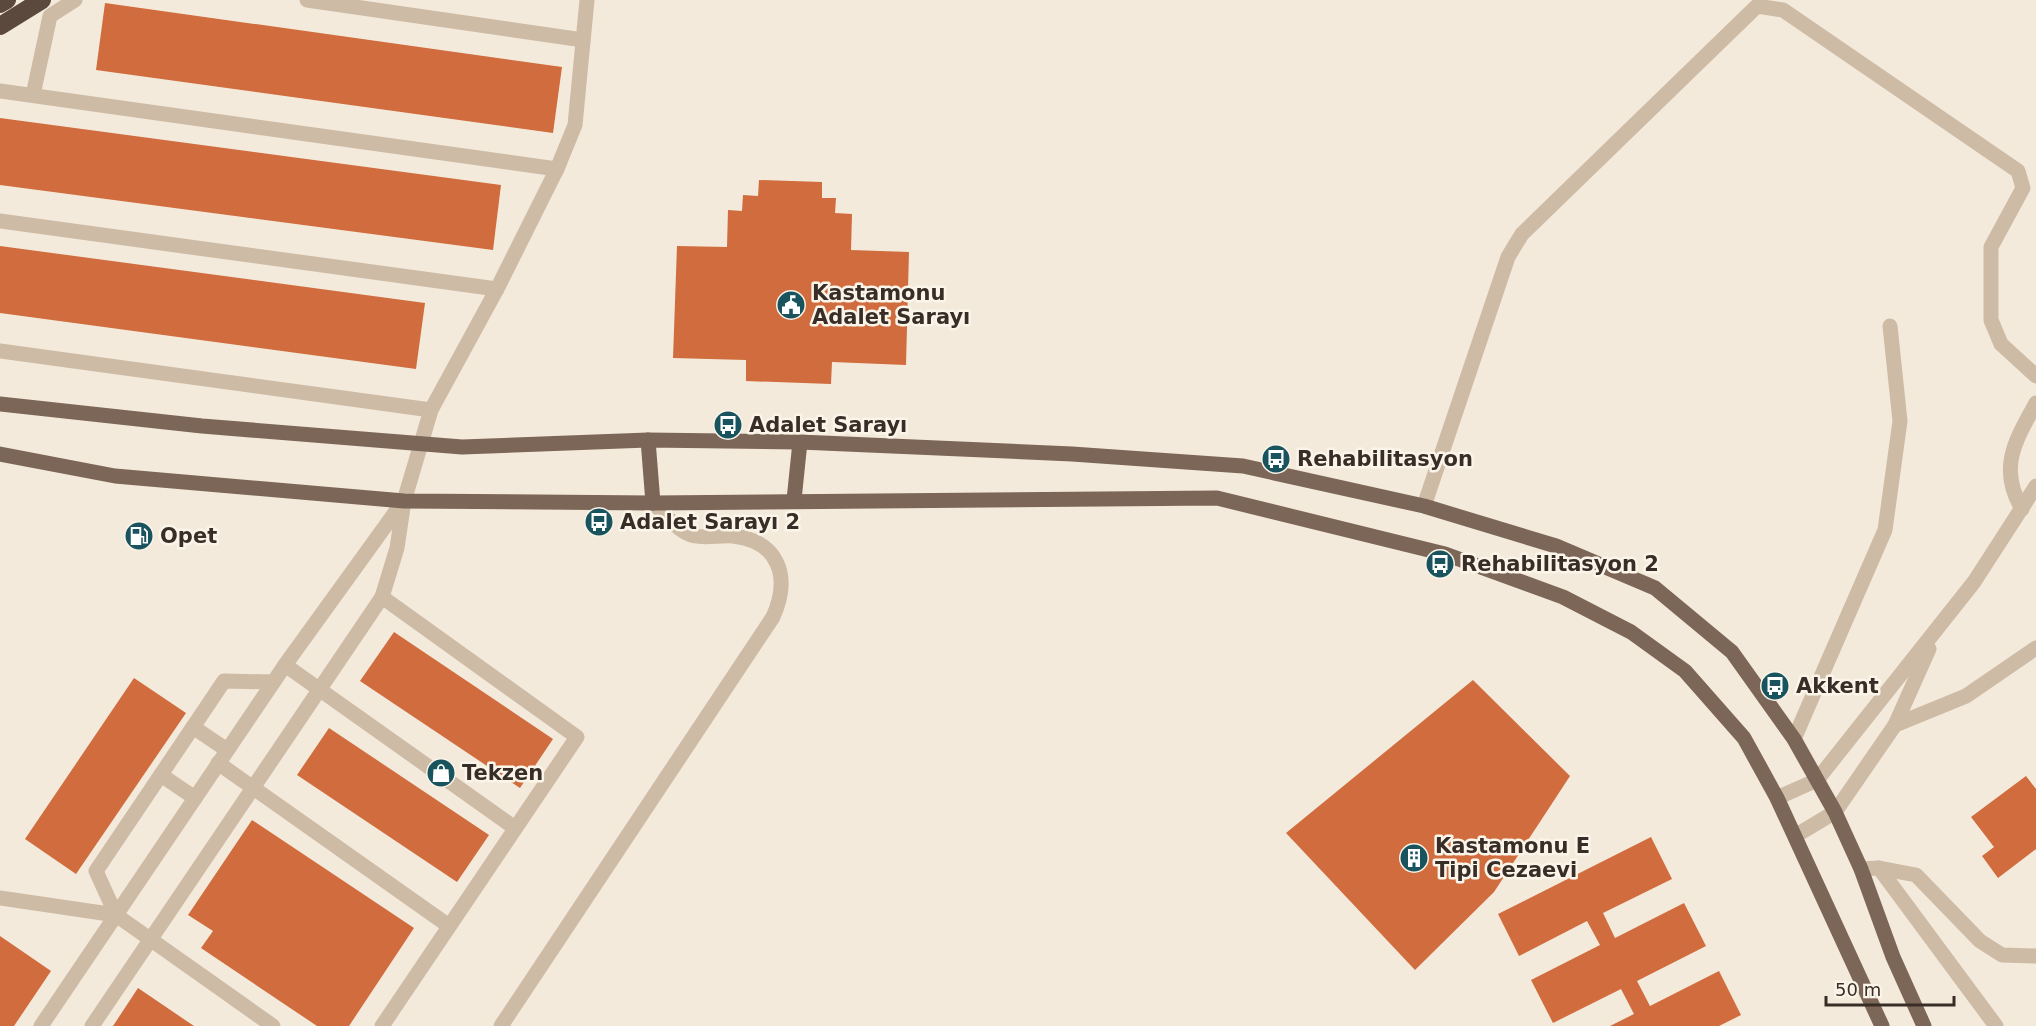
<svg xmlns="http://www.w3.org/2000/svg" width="2036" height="1026" viewBox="0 0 2036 1026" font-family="'DejaVu Sans',sans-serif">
<rect width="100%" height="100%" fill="#f4eadb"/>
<g fill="#d06c3d">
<polygon points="105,3 562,67 553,133 96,70"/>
<polygon points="0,118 501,185 493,250 0,185"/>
<polygon points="759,180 822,182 822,198 836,198 835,213 852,214 851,250 909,252 906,365 832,362 831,384 746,381 746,360 673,358 677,246 727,247 728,210 742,211 743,195 758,196"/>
<polygon points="0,246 425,303 416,369 0,313"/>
<polygon points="394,632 553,739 520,788 360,681"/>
<polygon points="134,678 186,713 76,874 25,839"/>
<polygon points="1473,680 1570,776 1494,892 1415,970 1286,833"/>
<polygon points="329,728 489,835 457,882 297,775"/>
<polygon points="2026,776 2036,789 2036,849 1998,878 1982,856 1994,847 1971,817"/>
<polygon points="252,820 414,928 349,1026 317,1026 201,948 213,931 188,915"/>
<polygon points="1651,837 1672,879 1603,913 1615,938 1684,903 1706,946 1637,981 1650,1006 1719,971 1741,1015 1719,1026 1610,1026 1634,1014 1621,989 1553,1023 1531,980 1600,945 1587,921 1519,956 1498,914"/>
<polygon points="0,936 51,971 14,1026 0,1026"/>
<polygon points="138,988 194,1026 113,1026"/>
</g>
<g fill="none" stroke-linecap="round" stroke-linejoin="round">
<g stroke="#cdbba6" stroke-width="15">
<polyline points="307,0 583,40"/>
<polyline points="0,91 557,169"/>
<polyline points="33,95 50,16 75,0"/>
<polyline points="0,221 497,289"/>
<polyline points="0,351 431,410"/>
<polyline points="1424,506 1508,257 1522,234 1757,6 1783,10 2018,171 2023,188 1991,247 1991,320 2001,344 2036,376"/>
<path d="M2022,509C1998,468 2015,441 2036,403"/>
<polyline points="285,665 515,828"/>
<polyline points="1895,725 1966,696 2036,648"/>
<polyline points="193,727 227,750"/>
<polyline points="1794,739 1885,530 1900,421 1890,326"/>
<polyline points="218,763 449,926"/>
<polyline points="161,775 195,798"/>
<polyline points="1777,798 1817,780 1974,582 2036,486"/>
<polyline points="1795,836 1835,812 1895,725 1929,649"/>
<polyline points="1879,868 1916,875 1980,941 2002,955 2036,956"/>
<polyline points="1861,869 1879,868 1996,1026"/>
<polyline points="0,898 116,915 273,1026"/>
<polyline points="116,915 96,871 224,681 273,682"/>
<polyline points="41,1026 285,665 402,503"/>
<polyline points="92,1026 382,597 397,548 404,501 431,410 497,289 557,169 575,125 587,0"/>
<polyline points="382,1026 577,737 382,597"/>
<path d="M501,1026L773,617C791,577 779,541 733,536C720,535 703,539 691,535C677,530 664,513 653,503"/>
</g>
<g stroke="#7c6657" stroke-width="15">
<polyline points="0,404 202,426 462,447 648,440 800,442 1072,454 1243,466 1424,506 1556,546 1655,588 1732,652 1794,739 1835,812 1861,869 1893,957 1924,1026"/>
<polyline points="648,440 653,503"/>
<polyline points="0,454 115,476 404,501 653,503 1217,498 1445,554 1563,597 1631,632 1685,671 1744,738 1777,798 1882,1026"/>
<polyline points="794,500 800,442"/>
</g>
<g stroke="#5b493e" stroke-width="18">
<polyline points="0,4 7,0"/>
<polyline points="0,26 42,0"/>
</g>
</g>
<defs>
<g id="civic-disc" transform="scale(1.5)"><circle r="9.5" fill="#19545e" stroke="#fbf4e8"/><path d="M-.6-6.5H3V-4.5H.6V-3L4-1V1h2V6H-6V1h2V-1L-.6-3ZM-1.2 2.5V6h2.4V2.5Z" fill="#fff"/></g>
<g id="bus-disc" transform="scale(1.5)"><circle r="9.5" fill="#19545e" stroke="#fbf4e8"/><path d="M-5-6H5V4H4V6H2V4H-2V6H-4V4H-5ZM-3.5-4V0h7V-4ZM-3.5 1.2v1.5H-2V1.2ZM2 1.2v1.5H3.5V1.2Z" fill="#fff"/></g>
<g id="fuel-disc" transform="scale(1.5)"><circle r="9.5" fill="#19545e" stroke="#fbf4e8"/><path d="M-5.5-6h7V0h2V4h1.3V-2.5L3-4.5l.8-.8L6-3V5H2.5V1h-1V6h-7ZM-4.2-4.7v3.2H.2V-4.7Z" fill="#fff"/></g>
<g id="shop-disc" transform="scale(1.5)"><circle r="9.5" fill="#19545e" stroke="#fbf4e8"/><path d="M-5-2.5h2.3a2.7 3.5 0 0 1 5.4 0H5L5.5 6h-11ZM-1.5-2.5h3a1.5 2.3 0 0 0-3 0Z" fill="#fff"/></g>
<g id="building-disc" transform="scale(1.5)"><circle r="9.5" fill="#19545e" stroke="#fbf4e8"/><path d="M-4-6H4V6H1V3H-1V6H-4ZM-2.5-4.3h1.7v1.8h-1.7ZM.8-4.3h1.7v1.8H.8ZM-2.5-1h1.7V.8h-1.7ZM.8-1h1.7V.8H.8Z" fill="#fff"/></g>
</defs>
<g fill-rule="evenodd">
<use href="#civic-disc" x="791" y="305"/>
<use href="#bus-disc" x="728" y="425"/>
<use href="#bus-disc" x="1276" y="459"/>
<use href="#bus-disc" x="599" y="522"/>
<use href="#fuel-disc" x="139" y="536"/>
<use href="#bus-disc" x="1440" y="564"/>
<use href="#bus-disc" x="1775" y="686"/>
<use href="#shop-disc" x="441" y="773"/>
<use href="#building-disc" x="1414" y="858"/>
</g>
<g text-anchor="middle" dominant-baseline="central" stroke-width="5" stroke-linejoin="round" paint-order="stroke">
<g font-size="21" font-weight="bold" fill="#392e27" stroke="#fbf4e8" text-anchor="start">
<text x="812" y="293">Kastamonu<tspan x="812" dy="24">Adalet Sarayı</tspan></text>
<text x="749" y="425">Adalet Sarayı</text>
<text x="1297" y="459">Rehabilitasyon</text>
<text x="620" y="522">Adalet Sarayı 2</text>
<text x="160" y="536">Opet</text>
<text x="1461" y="564">Rehabilitasyon 2</text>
<text x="1796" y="686">Akkent</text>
<text x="462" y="773">Tekzen</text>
<text x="1435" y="846">Kastamonu E<tspan x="1435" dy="24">Tipi Cezaevi</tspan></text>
</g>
</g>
<path d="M1826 996v9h128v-9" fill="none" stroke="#392e27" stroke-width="3"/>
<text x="1835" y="996" font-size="18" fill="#392e27" stroke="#fbf4e8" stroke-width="4.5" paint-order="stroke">50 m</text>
</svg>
